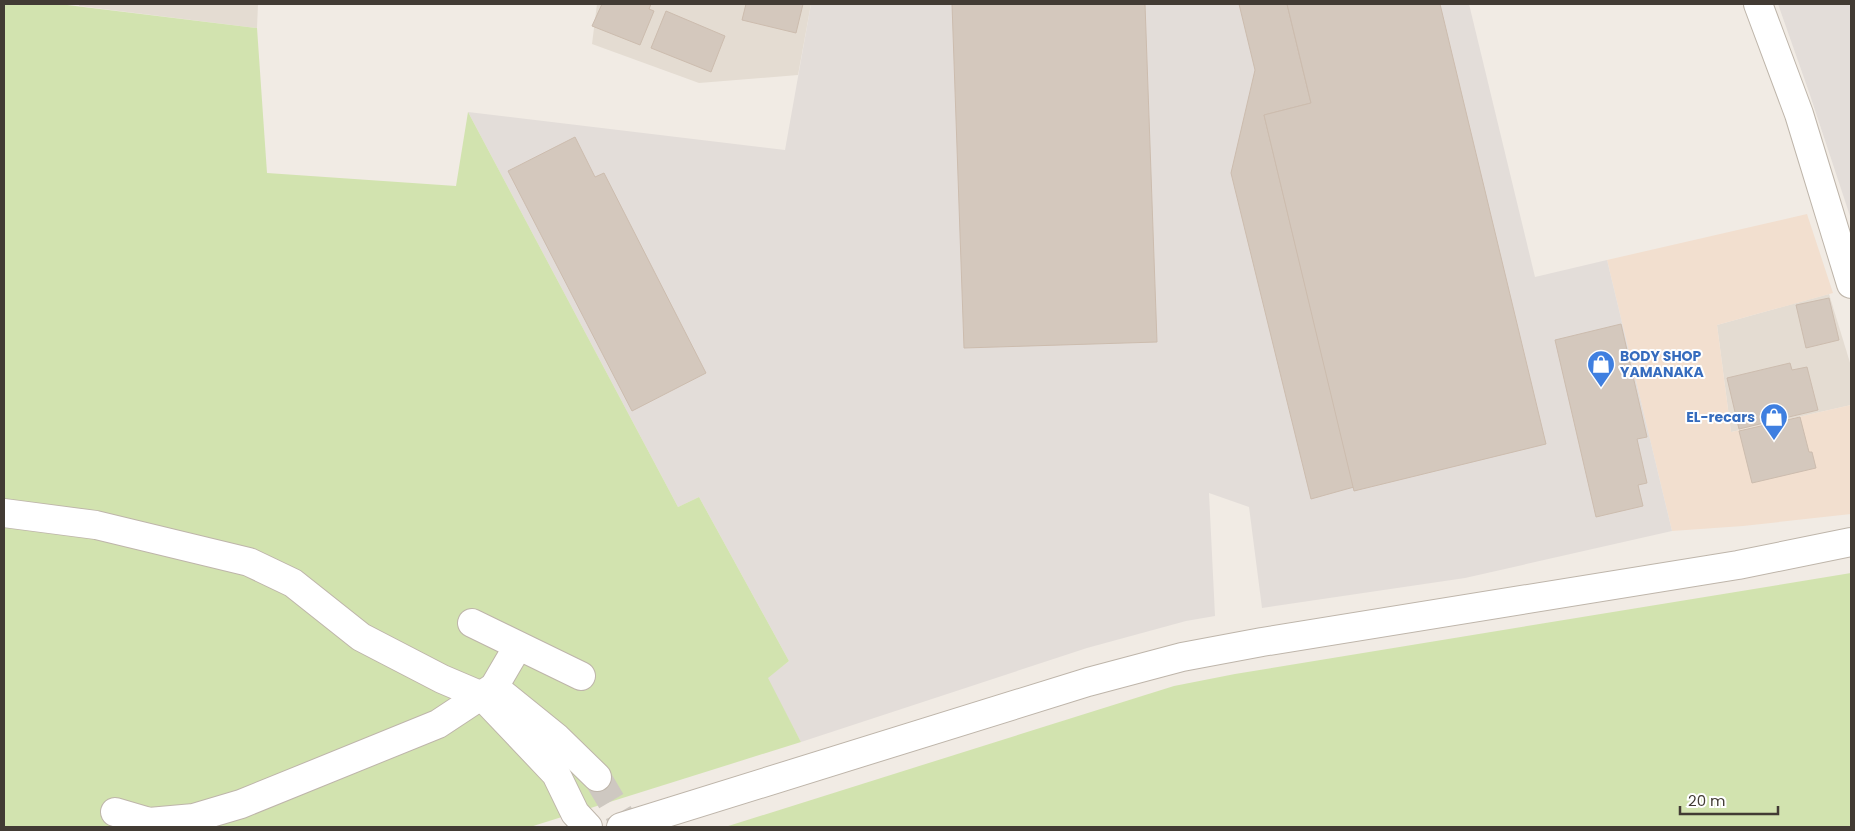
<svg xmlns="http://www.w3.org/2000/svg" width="1855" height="831" viewBox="0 0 1855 831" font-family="Poppins,sans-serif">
<rect width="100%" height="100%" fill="#f1ebe4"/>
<g fill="#e4dcd2">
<polygon points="80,4 258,4 257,28 79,6"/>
<polygon points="597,4 811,4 798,75 699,83 592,44"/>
<polygon points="1829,294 1851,366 1851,405 1731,432 1717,325"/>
</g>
<polygon fill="#f2dfcf" points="1807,214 1833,293 1717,325 1731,432 1851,405 1851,514 1743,526 1672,531 1607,260"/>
<g fill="#e3ddd9">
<polygon points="811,4 1469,4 1535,277 1607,260 1672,531 1465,578 1262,608 1249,507 1209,493 1215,616 1186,621 1087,648 801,742 767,678 789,661 699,497 678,507 468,112 785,150"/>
<polygon points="1778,4 1851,4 1851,219 1809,92"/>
</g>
<g fill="#d2e3af">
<polygon points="4,4 59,4 257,28 267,173 456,186 468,112 678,507 699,497 789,661 768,678 801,742 530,827 4,827"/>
<polygon points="1851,573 1851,827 725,827 1174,686 1235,674"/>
</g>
<g fill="#d4c8bd" stroke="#ccbcae">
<polygon points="602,4 651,4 649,9 654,11 640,45 592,26"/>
<polygon points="746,4 803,4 796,33 742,20"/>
<polygon points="952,4 1145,4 1157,342 964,348"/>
<polygon points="1239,4 1287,4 1311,103 1264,115 1354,487 1311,499 1231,173 1255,70"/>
<polygon points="1287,4 1440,4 1546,444 1354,491 1264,115 1311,103"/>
<polygon points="666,11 725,36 711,72 651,48"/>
<polygon points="575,137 595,177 604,173 706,373 632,411 508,171"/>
<polygon points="1829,298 1839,340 1806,348 1796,305"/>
<polygon points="1621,324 1647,437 1637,439 1647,483 1638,485 1643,506 1596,517 1555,340"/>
<polygon points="1790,363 1792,370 1807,367 1818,410 1739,429 1727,378"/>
<polygon points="1800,417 1809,452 1812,452 1816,468 1752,483 1739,431"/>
</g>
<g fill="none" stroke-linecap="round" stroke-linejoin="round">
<polyline stroke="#cec8c1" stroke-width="28" stroke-dasharray="28 14" stroke-linecap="butt" points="597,777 619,814 624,827"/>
<g stroke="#beb5aa" stroke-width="30">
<g id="minor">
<polyline points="1758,4 1799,114 1851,284"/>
<polyline points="4,513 96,525 249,562 293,583 361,637 442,679 482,696 556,774 575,813 588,827"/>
<polyline points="472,623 581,676"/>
<polyline points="494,687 557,738 597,777"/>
<polyline points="115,812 149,822 194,818 241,804 438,724 494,687 518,646"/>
<polyline points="621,827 1088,682 1182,657 1262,642 1738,565 1851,542"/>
</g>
</g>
<use href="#minor" stroke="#fff" stroke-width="28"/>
</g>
<defs>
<g id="shop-pin" transform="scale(1.4375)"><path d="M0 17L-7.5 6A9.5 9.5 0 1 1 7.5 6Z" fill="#3f7fe0" stroke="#fff"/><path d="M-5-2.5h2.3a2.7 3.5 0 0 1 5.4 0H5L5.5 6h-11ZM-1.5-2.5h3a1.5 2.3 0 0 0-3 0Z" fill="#fff"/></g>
</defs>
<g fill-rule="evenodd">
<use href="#shop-pin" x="1601" y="364"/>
<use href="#shop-pin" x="1774" y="417"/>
</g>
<g text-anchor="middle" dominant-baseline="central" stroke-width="4" stroke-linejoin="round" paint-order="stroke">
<g font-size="14" font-weight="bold" fill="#366cbe" stroke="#fff" text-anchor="start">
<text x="1620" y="356">BODY SHOP<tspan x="1620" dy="16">YAMANAKA</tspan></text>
<text x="1755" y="417" text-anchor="end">EL-recars</text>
</g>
</g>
<rect width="1855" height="831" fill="none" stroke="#423b34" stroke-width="10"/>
<path d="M1680 806v8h98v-8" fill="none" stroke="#423b34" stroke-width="2.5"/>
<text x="1688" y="806" font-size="15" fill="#423b34" stroke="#ffffff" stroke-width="4" paint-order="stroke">20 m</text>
</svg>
